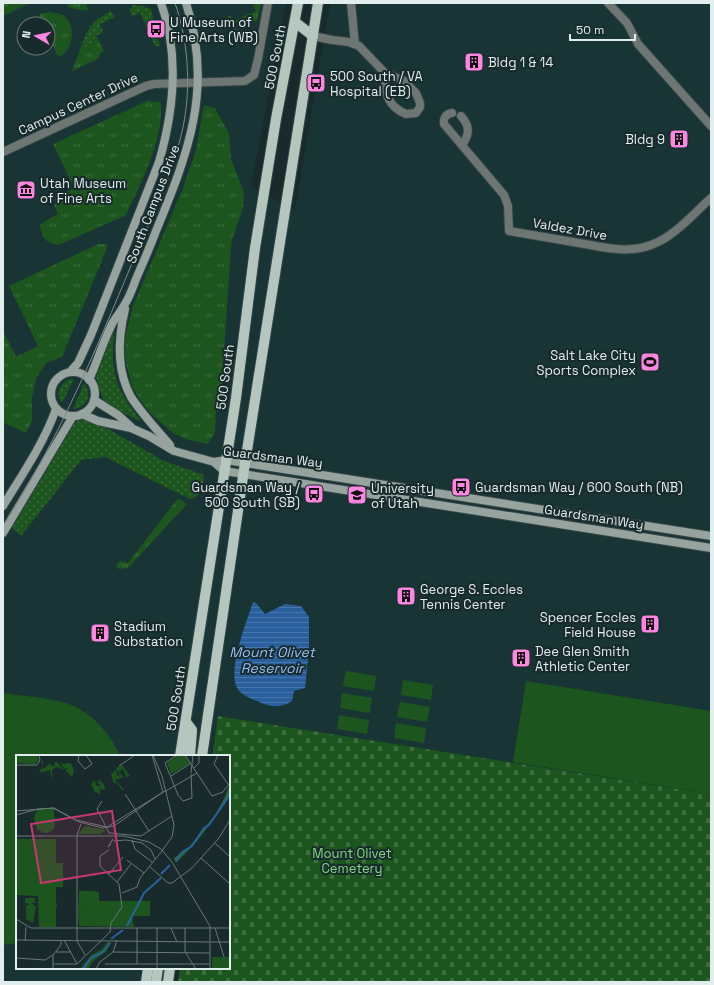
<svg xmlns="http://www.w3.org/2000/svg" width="714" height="985" viewBox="0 0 714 985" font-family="'Space Grotesk',sans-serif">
<defs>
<pattern id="grass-tufts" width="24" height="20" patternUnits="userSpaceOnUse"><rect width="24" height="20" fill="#1c551e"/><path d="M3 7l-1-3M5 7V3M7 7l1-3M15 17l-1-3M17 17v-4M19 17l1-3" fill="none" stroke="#3d6e3f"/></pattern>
<pattern id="cemetery-stones" width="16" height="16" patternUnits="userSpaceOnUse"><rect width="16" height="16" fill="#1c551e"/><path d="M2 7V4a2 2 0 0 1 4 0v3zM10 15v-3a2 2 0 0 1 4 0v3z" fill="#3d6e3f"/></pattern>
<pattern id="park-dots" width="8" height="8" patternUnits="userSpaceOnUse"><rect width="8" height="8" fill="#1c551e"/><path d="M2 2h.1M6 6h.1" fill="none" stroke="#3d6e3f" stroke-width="1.8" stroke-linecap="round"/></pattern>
<pattern id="water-rules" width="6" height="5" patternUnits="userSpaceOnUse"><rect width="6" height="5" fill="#295f9d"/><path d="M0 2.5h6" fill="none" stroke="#4876ab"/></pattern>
</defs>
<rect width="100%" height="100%" fill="#182a2b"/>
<path fill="#183435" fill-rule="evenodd" d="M3,3H286L251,187L295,210L330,3H711V794L219,716L210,756H17V968H165L162,982H3ZM24,24H48V48H24Z"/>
<g fill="url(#grass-tufts)">
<polygon points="3,3 30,3 3,16"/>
<polygon points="67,3 86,3 88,10 79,10 68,7"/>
<polygon points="256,3 261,4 257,21 254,22 251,17 235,24 237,30 234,31 227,18 228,16 231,16 233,21 256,11 253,5"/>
<path d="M50,12C55,13 61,13 65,17C74,24 74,43 66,51C64,54 61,55 58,57L48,34V24H44L39,14Z"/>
<polygon points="96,35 104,51 100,54 98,59 72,71 82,44 90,49 93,45 94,37"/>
<path d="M147,101L160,102L161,105C163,141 141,183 126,215L59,245C44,243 44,238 39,225L58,214L54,205L57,203L54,198L74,188L53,144Z"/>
<polygon points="204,105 215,108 229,133 231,159 244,192 243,208 232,239 231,247 222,382 216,405 215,432 208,444 185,439 173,433 152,415 140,400 132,386 127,367 125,354 126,333 133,306 183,188 196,150"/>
<polygon points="98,244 105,244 108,246 62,357 46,363 36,379 32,397 32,421 26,433 3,422 3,376 5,374 3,369 3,330 16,357 38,346 9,286"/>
<polygon points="178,498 187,504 128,568 119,569 116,566 120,561 128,563"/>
</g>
<polygon fill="url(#cemetery-stones)" points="218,716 711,794 711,982 178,982 180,968 229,968 229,756 212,756"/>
<g fill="url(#park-dots)">
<polygon points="133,5 142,6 151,9 160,46 155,46 140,13 132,16 130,10"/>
<path d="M111,11L115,17L100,24L103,32L94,37L92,48L90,49L82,44C89,24 94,21 111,11Z"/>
<path d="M115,327C112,349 111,373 122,393C127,403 135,412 141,422L105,403L98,386L96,376L98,367Z"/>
<path d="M70,379H74L62,403C55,394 59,384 70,379Z"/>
<path d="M84,383C93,394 87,408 73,409Z"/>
<path d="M89,418L164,461L204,475C203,486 202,497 190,499L105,457L81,460L21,536L12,528L75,422L80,419Z"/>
</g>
<g fill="#1c551e">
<polygon points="346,671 376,676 374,691 343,686"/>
<polygon points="403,680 433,685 431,700 401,695"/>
<polygon points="526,681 711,711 711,794 513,762"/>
<path d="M3,693C22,696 59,698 76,707C96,717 111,736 120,756H17V943L3,945Z"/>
<polygon points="342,693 372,698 370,713 340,708"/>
<polygon points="400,702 430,707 427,722 397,717"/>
<polygon points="339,715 369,720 367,734 337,729"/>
<polygon points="396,723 426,728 424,743 394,738"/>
</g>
<path fill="url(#water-rules)" d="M253,602L256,603L265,614L285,604L301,606L309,617V649L305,688L294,691L292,701C279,709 270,707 257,701C251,699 244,696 239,691C225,674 247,621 253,602Z"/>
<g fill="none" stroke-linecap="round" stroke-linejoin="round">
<g stroke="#344546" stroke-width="10">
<g id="street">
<polyline points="351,3 355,44"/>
<polyline points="608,3 627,23 638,44 711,126"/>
<path d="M313,36L332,40L349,42L359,46L386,74L403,80L416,93L420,103V107L416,113L406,114C388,107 383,91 386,74"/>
<path d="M452,113C446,114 443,118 444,124L504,195L508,206L509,231C532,235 556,239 579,243C602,247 628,254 651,245C674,237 693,214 711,198"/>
<path d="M461,116C470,126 470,134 462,145"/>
<polyline points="3,152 146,86 154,84 245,81 254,75 258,59 268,3"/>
</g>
</g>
<g stroke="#344546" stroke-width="10">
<g id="secondary">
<path d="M125,309C118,338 116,370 131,397C142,414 157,430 170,445"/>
<path d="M70,372L78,363L91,335L159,162C174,110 180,55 161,3"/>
<circle cx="73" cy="394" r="22"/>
<path d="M89,380C97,362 103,342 112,324C116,317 121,311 125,304C130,296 133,287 136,279C143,263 150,247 156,231C188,154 214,87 186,3"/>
<polyline points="94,400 118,415 131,427"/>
<polyline points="82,414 98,421 131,428 149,436 174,451 214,462 226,460 711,536"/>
<polyline points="214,462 224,471 711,548"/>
<path d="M3,506C22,475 44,443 56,409"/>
<polyline points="3,533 73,416"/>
</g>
</g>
<g stroke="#344546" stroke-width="12">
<g id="primary">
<polyline points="295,22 313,36"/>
<polyline points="186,722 192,730 190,756"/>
<polyline points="180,756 236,398 255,248 276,119 298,3"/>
<polyline points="202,756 245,463 318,3"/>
<polyline points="146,982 148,968"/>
<polyline points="156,982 158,968"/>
<polyline points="168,982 170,968"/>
</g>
</g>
<use href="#street" stroke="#6e7673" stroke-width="8"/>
<use href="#secondary" stroke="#96a39e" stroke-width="8"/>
<use href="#primary" stroke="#b5c6bf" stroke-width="10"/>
<path stroke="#7d8b8c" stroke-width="1" d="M3,526C58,441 94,354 133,261C152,216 175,170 184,122C191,83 188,41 175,3"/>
</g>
<defs>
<g id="bus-square" transform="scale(1)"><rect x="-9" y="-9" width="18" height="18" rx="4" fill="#fd86e1" stroke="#182a2b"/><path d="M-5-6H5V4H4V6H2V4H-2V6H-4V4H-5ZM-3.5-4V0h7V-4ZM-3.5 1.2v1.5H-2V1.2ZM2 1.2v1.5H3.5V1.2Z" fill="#111"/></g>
<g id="building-square" transform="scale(1)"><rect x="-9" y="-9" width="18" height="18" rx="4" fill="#fd86e1" stroke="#182a2b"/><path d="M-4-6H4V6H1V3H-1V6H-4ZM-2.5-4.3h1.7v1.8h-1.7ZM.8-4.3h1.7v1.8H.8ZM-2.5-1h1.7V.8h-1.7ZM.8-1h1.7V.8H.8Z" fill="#111"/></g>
<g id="museum-square" transform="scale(1)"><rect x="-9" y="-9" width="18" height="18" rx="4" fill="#fd86e1" stroke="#182a2b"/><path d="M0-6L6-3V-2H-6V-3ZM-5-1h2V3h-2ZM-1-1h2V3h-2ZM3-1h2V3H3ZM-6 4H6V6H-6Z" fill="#111"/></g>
<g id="stadium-square" transform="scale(1)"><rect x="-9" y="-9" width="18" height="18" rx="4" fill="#fd86e1" stroke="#182a2b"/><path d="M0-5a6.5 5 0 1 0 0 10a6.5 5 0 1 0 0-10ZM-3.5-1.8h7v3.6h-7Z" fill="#111"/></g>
<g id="university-square" transform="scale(1)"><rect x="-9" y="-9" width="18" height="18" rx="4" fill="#fd86e1" stroke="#182a2b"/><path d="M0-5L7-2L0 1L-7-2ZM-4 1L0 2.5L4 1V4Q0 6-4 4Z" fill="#111"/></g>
</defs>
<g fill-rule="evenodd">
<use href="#bus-square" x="156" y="29"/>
<use href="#building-square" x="474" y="62"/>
<use href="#bus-square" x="316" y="83"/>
<use href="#building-square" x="679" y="139"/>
<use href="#museum-square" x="26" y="190"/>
<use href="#stadium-square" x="650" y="362"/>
<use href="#bus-square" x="461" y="487"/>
<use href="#bus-square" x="314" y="494"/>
<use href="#university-square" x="357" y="495"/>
<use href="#building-square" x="406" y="596"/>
<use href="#building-square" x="650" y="624"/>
<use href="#building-square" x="100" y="633"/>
<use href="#building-square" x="521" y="658"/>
</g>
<g text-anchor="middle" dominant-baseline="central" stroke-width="4" stroke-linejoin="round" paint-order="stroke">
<g font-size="13" fill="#e2edee" stroke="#182a2b" text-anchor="start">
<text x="170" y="22">U Museum of<tspan x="170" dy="15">Fine Arts (WB)</tspan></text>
<text x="488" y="62">Bldg 1 &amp; 14</text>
<text x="330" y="76">500 South / VA<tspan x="330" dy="15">Hospital (EB)</tspan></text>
<text x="665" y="139" text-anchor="end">Bldg 9</text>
<text x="40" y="183">Utah Museum<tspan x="40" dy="15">of Fine Arts</tspan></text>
<text x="636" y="355" text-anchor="end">Salt Lake City<tspan x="636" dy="15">Sports Complex</tspan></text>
<text x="300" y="487" text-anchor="end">Guardsman Way /<tspan x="300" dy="15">500 South (SB)</tspan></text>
<text x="475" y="487">Guardsman Way / 600 South (NB)</text>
<text x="371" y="488">University<tspan x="371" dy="15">of Utah</tspan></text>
<text x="420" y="589">George S. Eccles<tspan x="420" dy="15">Tennis Center</tspan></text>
<text x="636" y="617" text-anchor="end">Spencer Eccles<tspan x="636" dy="15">Field House</tspan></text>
<text x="114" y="626">Stadium<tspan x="114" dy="15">Substation</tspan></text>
<text x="535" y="651">Dee Glen Smith<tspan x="535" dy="15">Athletic Center</tspan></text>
</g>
<g font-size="13" fill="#e2edee" stroke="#182a2b">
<text transform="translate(275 57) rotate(-79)">500 South</text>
<text transform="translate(78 104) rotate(-25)">Campus Center Drive</text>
<text transform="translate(153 204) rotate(-69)">South Campus Drive</text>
<text transform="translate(570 229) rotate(10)">Valdez Drive</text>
<text transform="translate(225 377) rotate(-82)">500 South</text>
<text transform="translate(273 457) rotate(7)">Guardsman Way</text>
<text transform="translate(594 517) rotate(9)">Guardsman Way</text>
<text transform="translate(176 698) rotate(-81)">500 South</text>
</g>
<g font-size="13" fill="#83d982" stroke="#182a2b">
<text x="352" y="853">Mount Olivet<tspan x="352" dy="15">Cemetery</tspan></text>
</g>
<g font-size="14" font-style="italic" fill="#97c1f6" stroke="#182a2b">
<text x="272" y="652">Mount Olivet<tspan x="272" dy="16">Reservoir</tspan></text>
</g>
</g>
<g transform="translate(16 755)">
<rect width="214" height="214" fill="#182a2b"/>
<path d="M25,6H27V14L33,9L39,12L38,7H41L48,15L41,12L36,15V25L34,15L24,18L26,17H23L27,11ZM44,6L47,9L55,8L58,16L56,22L50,16L52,13L48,14ZM106,10L114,21L110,22L107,14L102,17L108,22L99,25L108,34L106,35L100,27L98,29L95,20L100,14L101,20L104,22L100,13ZM85,24L84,28L86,27L90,33L86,35L84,33V39L79,37L75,29L79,25L80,30L85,32L81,27ZM69,71L90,75L84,79H62ZM0,134H40V172H23L22,141L0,140ZM196,202H214V214H196Z" fill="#1c551e"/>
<path d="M214,28V41L208,50L181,86L160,108L158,103L174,91L199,60L209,42Z" fill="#2b6b2c"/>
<path d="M0,84H40V134H0Z" fill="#1c551e"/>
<path d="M21,0L23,5L19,9L0,8V0ZM162,0H169L174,8L155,19L151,8ZM79,137H83V146H134V161H116L118,172L63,171L62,156L78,155ZM92,186L95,188L90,197L77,206L72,214H64L75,200L86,194Z" fill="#1c551e"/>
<path d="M21,54H38L39,72L34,77L28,78L21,74L18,63ZM40,108H47V132H40ZM63,136H79V146L87,147L86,151H91L92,159H82L83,155L62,156ZM9,143H19V148H15L20,152L17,168L10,164V151L14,149L9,148ZM29 150a6 6 0 1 1 12 0a6 6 0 1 1-12 0Z" fill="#1c551e"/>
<path fill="none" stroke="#295f9d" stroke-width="2" d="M160,106L165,98L176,91L188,73L193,70L213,41L214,33M145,119L154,110M111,171L128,138L145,123M95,184L107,175M67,214L75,203L87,197L94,188"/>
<path fill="none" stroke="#697879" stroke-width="1" d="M63,0L62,6L69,14L76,9L70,0M137,0L146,21L158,70L156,82L146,96M161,0L149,8L162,40L167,46L176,43L175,19M169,0L196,41L207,37L212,30M202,0L198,9L214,32M0,10H21L24,5L23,0M103,11L119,0M178,13L183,8V0M175,18L177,0M155,21L175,8M148,37L181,18M109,39L133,76M86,46L81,54L93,78L125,81L156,61M0,56L38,53L60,65L91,72L149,36M0,60L22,54L37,53L63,67L87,73L98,71L147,37L136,0M65,69L61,80V186L69,200M0,81H108L133,87L145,94L156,107L195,173M116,85L119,94L136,107M97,86L110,85L126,88L135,95L139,104M199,88L214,102M95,89L92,92L97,84M185,103L214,129M111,105L128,118M133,111L152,128H156L176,113L203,83L214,65M92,120L107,102M101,127L115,109M106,138L121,132L124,123L146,96M0,164L15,173H214M121,173V209M141,173V214M155,173L161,187M169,173V197L180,214M199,173L208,202M0,185L194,187M48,185L61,209M9,186L10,172M195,187H214M40,197H55M97,197L194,198M0,203L29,205L37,200M37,209H61M61,209L94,177L95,168L106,152L103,129L84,111V101L93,95M89,209H194M37,214V200L45,190V185M80,214L84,207L97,197L101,185M194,214V172"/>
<path fill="#c73871" fill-opacity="0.15" stroke="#c73871" stroke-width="2" d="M96,56L105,115L25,128L15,69Z"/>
<rect width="214" height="214" fill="none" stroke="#e2edee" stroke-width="2"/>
</g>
<rect width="714" height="985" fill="none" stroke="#e2edee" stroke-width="8"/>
<g transform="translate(36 36) rotate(279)"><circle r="19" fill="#182a2b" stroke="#697879"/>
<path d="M0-3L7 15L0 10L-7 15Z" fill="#fd86e1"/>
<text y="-6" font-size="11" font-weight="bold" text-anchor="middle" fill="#e2edee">N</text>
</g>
<path d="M570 34v6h65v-6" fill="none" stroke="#e2edee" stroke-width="2"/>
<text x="576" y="34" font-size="12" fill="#e2edee" stroke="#182a2b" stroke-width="3" paint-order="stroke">50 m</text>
</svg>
